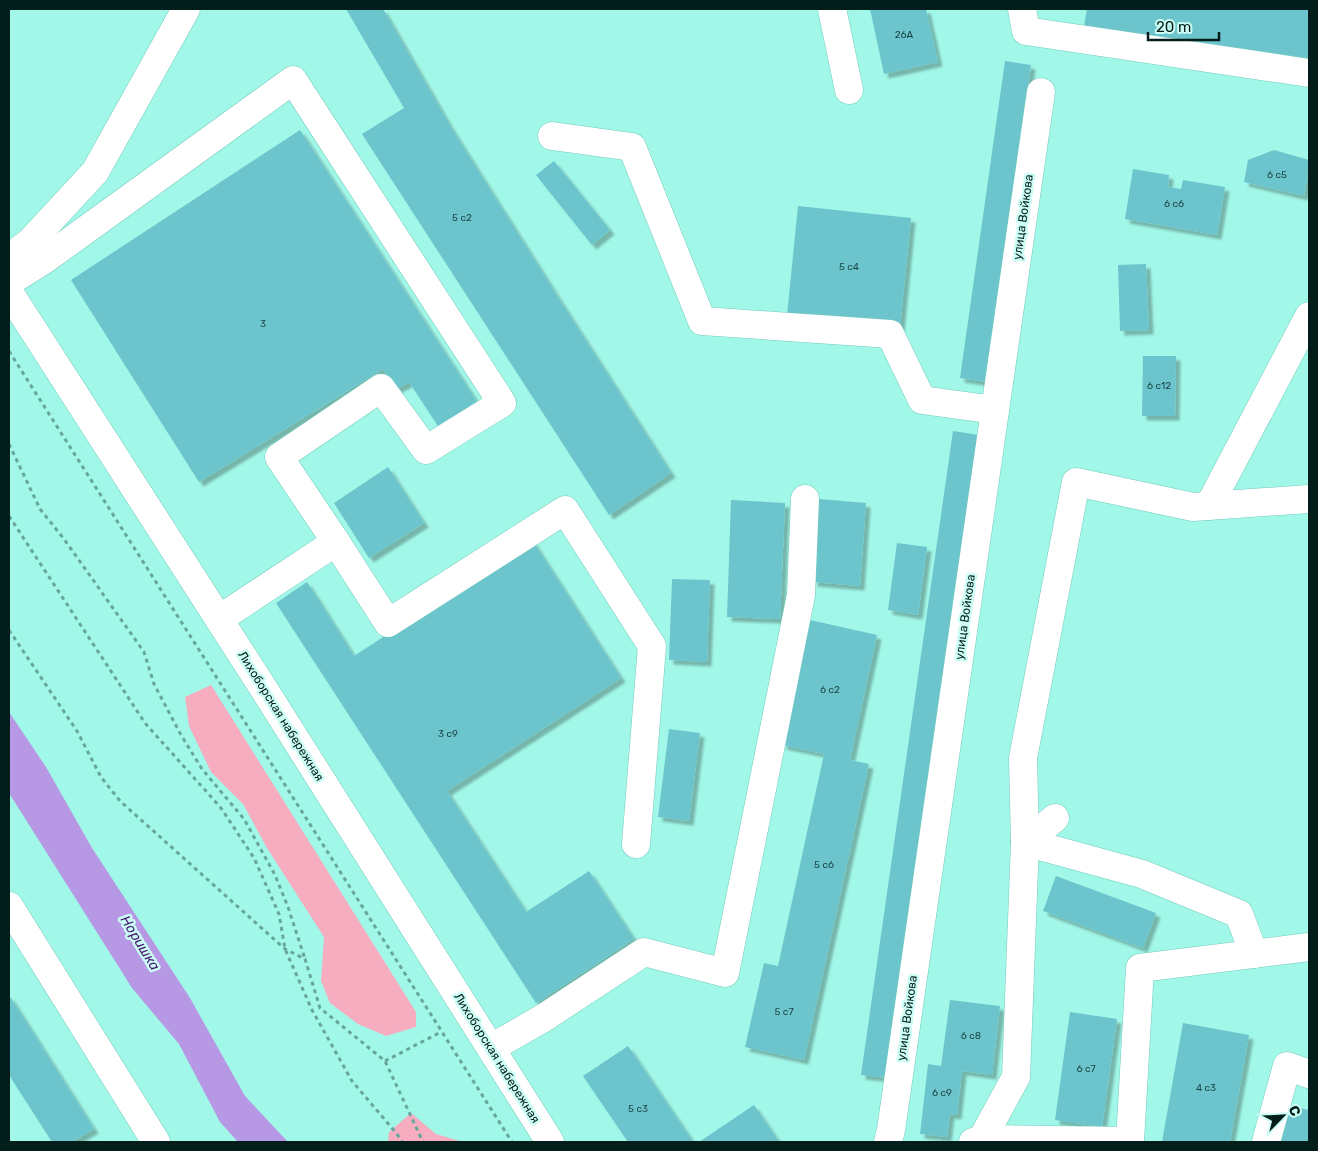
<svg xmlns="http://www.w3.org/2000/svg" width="1318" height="1151" viewBox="0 0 1318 1151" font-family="Rubik,sans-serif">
<defs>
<filter id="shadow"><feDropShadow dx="4.5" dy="4.5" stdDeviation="1" flood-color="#0004"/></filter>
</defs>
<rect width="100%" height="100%" fill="#a1f7e8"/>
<g fill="#f7adc0">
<polygon points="211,685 416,1012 416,1027 386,1036 358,1024 330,1003 321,981 324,937 267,848 243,804 211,772 189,726 185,697"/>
<polygon points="411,1113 436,1134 463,1142 388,1142 389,1132"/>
</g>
<polygon fill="#b798e5" points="9,712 46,767 92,848 190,998 245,1096 288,1142 238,1142 220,1122 179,1044 132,988 9,793"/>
<g fill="#6cc5cd" filter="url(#shadow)">
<polygon points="346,9 383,9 450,126 561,302 671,473 609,515 362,134 404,108"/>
<polygon points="870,9 926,9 938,62 884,74"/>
<polygon points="1087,9 1309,9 1309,58 1084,26"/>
<polygon points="1005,61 1031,65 986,382 960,378"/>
<polygon points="300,130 479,405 440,429 409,382 396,389 383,369 199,482 71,280"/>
<polygon points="1274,150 1309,160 1309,168 1304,196 1244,182 1248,160"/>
<polygon points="554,161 610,230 592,245 536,175"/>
<polygon points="1133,169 1169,175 1168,187 1181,189 1183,180 1225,187 1217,235 1125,219"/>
<polygon points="798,206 911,218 900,327 787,315"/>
<polygon points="1146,264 1149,330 1120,331 1118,265"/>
<polygon points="1143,356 1176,356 1175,416 1142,416"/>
<polygon points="953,431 979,435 888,1078 861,1075"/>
<polygon points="388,467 424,523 369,558 334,503"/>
<polygon points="819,499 866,503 860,586 813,582"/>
<polygon points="731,500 785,503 780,619 727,617"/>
<polygon points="532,540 621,678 447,791 526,912 589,871 634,939 536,1003 276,603 307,582 354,656"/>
<polygon points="897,543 927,547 918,615 888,610"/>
<polygon points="672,579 710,580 707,662 669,660"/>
<polygon points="810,620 877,635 850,760 869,764 804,1060 745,1047 764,963 778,966 824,754 782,745"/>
<polygon points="669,729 700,733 689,821 658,817"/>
<polygon points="1056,876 1156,913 1143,948 1043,911"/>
<polygon points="9,995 94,1129 72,1142 52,1142 9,1075"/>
<polygon points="950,1000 1000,1006 992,1075 962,1071 957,1115 950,1114 947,1137 920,1134 928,1064 941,1066"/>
<polygon points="1070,1012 1117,1019 1102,1127 1055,1120"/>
<polygon points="1183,1023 1249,1035 1230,1142 1162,1142"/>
<polygon points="628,1046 693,1142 628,1142 583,1076"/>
<polygon points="754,1105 779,1142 699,1142"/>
<polygon points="1291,1106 1309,1110 1309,1142 1280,1142"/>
</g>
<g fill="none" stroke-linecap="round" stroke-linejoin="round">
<g stroke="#75cbbd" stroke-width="29">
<g id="minor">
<polyline points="832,9 849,90"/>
<polyline points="1022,9 1026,31 1309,73"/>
<polyline points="552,136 632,147 702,321 890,334 922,400 995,410"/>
<polyline points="9,258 30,242 95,172 186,9"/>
<polyline points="9,282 44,260 293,80 502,403 426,450 381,388 279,457 336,542"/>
<polyline points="9,292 267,694 550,1142"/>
<polyline points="1209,506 1309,316"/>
<polyline points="219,619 336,542 388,623 565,510 652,646 636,844"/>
<polyline points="1025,842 1142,874 1239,914 1254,954"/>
<polyline points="1025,842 1055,818"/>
<polyline points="9,906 156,1142"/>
<polyline points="491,1048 545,1017 644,952 725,973 801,595 805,499"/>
<polyline points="982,1139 1016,1077 1025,842 1023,758 1076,482 1193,507 1309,499"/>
<polyline points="888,1142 891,1130 1041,92"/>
<polyline points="973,1142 982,1139 1130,1141 1140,968 1309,947"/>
<polyline points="1266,1142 1287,1066 1309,1074"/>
</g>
</g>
<g stroke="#66a69b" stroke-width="3" stroke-dasharray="4 4" stroke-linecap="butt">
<polyline points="9,351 512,1142"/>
<polyline points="9,444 40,509 64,539 144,652 154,684 181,735 202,769 244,819 275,875 288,907 305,959"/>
<polyline points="9,516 145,723 221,808 254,858 279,914 285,949 312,1010 352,1081 397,1134 402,1142"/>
<polyline points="9,630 77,731 101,777 120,801 285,949 305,959 320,1008 385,1061 423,1142"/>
<polyline points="385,1061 441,1032"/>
</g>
<use href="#minor" stroke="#fff" stroke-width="28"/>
</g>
<g text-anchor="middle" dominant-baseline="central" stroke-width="5" stroke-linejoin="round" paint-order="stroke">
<g font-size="10" fill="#1d4847">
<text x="904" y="35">26А</text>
<text x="1277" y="175">6 с5</text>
<text x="1174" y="204">6 с6</text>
<text x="462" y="218">5 с2</text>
<text x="849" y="267">5 с4</text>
<text x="263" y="324">3</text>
<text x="1159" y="386">6 с12</text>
<text x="830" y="690">6 с2</text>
<text x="448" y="734">3 с9</text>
<text x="824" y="865">5 с6</text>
<text x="784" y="1012">5 с7</text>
<text x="971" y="1036">6 с8</text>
<text x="1086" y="1069">6 с7</text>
<text x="1206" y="1088">4 с3</text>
<text x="942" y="1093">6 с9</text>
<text x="638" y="1109">5 с3</text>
</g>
<g font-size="12" fill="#031e1a" stroke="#ccfdf4">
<text transform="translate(1023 217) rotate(-82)">улица Войкова</text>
<text transform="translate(965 617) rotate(-82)">улица Войкова</text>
<text transform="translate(281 716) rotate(58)">Лихоборская набережная</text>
<text transform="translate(907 1018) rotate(-82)">улица Войкова</text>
<text transform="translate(497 1058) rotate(58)">Лихоборская набережная</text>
</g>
<g font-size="14" font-style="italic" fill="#471972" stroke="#ccfdf4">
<text transform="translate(140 943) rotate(58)">Норишка</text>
</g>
</g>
<rect width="1318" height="1151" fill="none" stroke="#031e1a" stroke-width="20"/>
<g transform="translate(1283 1116) rotate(66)" stroke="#ccfdf4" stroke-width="4" paint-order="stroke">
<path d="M0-4L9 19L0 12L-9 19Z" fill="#031e1a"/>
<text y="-8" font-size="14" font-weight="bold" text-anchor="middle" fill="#031e1a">С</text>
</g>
<path d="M1148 32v8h71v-8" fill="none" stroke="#031e1a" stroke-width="2.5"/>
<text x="1156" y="32" font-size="15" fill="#031e1a" stroke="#ccfdf4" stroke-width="4" paint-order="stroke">20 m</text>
</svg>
